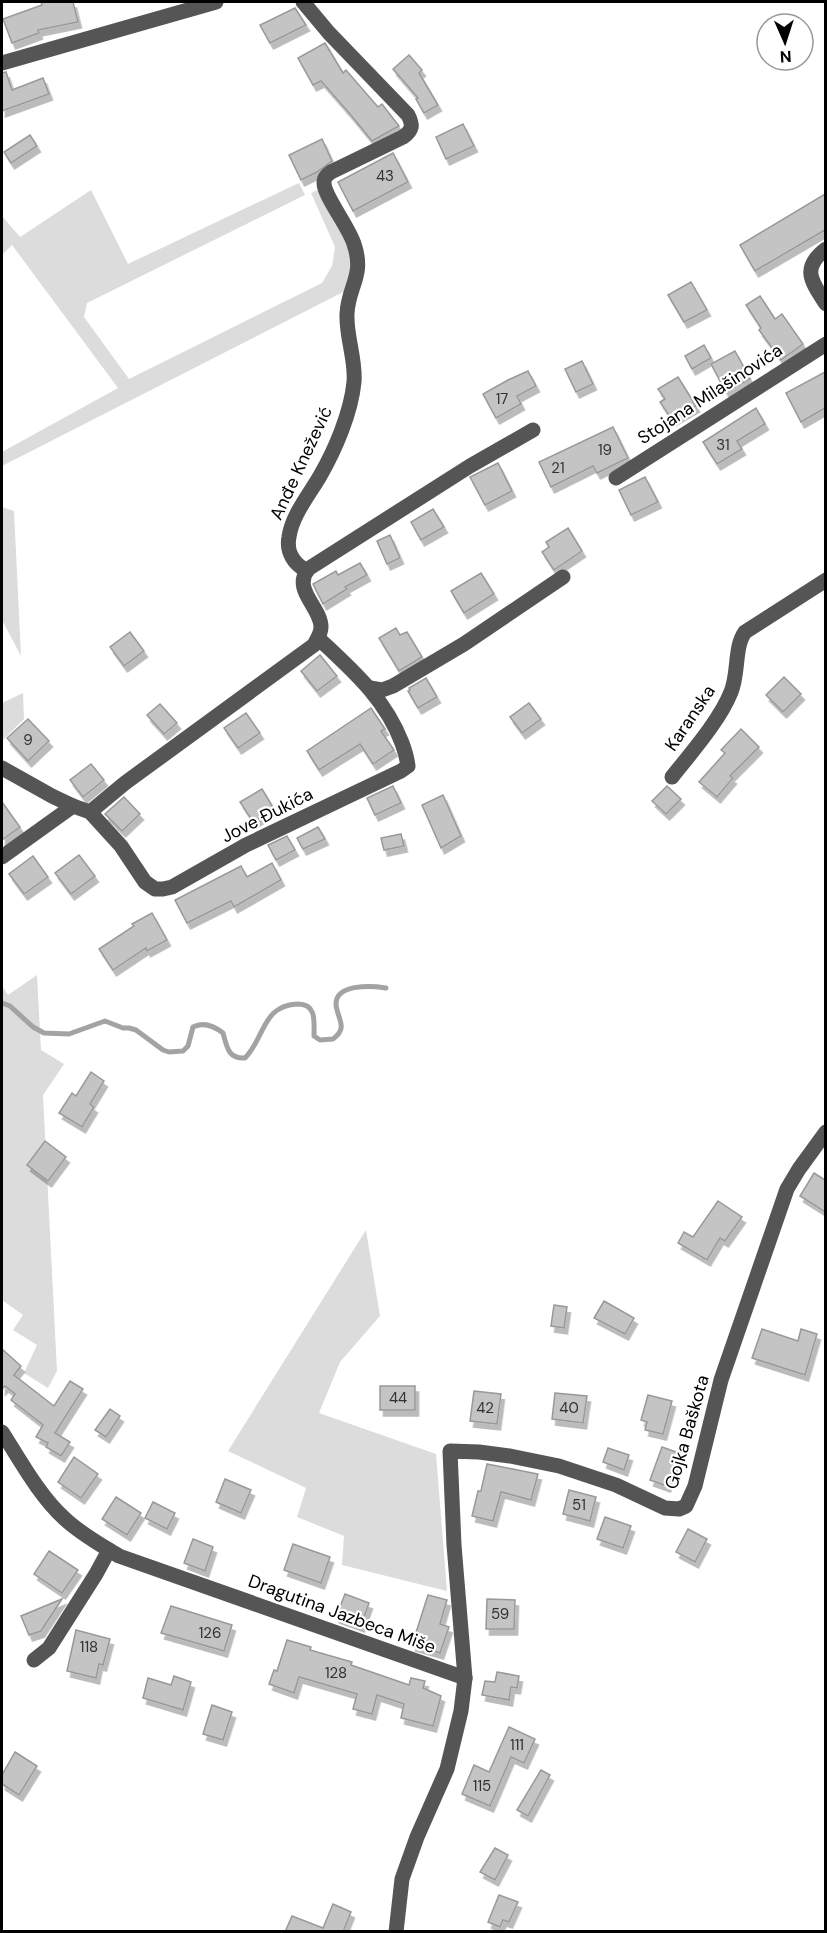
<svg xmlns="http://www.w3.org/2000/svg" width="827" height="1933" viewBox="0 0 827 1933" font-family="'DM Sans',sans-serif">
<defs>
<filter id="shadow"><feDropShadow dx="3.5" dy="6" stdDeviation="0" flood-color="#0004"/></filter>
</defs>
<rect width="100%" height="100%" fill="#fff"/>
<g fill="#dcdcdc">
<polygon points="299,183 305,195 87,303 84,317 129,379 322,283 332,266 335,247 311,193 322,188 353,249 349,289 2,466 2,452 118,388 12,245 2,255 2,216 20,237 91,190 128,264"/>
<polygon points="2,507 14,511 21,656 2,620"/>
<polygon points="23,693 24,719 2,741 2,703"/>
<polygon points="37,975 41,1050 64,1064 43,1095 57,1371 48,1388 24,1373 37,1345 13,1330 23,1315 2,1300 2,986 8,995"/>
<polygon points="366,1230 380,1316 340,1362 319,1413 436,1454 447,1591 342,1565 344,1536 297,1517 306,1488 228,1451"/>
</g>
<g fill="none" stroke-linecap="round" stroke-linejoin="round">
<path stroke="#a3a3a3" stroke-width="5" d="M2,1003L10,1006L33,1027L44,1033L69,1034L105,1021L123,1028H129L136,1030L163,1050L169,1052L183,1051L188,1046L193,1027C203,1022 214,1026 223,1033C227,1047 228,1059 245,1058C265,1038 262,1005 298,1004C317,1004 314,1022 314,1036L320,1040L333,1039C349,1027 337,1019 336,1004C336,983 373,986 386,988"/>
</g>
<g fill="#c4c4c4" stroke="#999" stroke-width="1.5" filter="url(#shadow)">
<polygon points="41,2 73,2 78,22 38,30 39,33 12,43 3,19 42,5"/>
<polygon points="295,8 306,25 270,43 260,25"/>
<polygon points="325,43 343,73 346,70 378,107 382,104 399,126 372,141 349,113 321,81 313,85 298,58"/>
<polygon points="409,55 422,70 419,73 438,105 424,113 416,99 418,98 393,69"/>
<polygon points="6,72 12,90 43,78 49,94 2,111 2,73"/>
<polygon points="463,124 474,146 446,159 436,137"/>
<polygon points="30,135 37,146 11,163 4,152"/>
<polygon points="322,139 332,161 317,172 301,180 289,155"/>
<polygon points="393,153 408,182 353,211 338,182"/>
<polygon points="825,194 825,230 755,271 740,245"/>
<polygon points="691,282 707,310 684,322 668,295"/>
<polygon points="760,296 775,319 782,314 803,344 781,360 759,330 761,328 746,305"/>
<polygon points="704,345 711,358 692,369 685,356"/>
<polygon points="735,351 750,379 726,392 711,364"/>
<polygon points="582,361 593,384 576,392 565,369"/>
<polygon points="528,371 536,386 517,396 521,404 496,418 483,394 508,380"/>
<polygon points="825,372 825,408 801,422 786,393"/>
<polygon points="678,377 696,406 672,420 660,402 665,399 658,389"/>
<polygon points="756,408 765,424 737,441 742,449 717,464 703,442"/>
<polygon points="613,427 628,458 597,473 593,466 551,487 539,462"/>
<polygon points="498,463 512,491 485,505 470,477"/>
<polygon points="645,477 658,502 631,515 619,490"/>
<polygon points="433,509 444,527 421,540 411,522"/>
<polygon points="568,528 582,551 554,570 542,552 549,547 546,542"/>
<polygon points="390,535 400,558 387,564 377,541"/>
<polygon points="360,563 367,575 345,587 347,589 323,604 313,584 336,571 338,575"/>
<polygon points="481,573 494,594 464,613 451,591"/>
<polygon points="396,628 400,635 407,632 422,657 399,671 379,638"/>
<polygon points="130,632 144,651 124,666 110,647"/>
<polygon points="320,655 337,676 317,691 301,671"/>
<polygon points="784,677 801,694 783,712 766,695"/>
<polygon points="426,678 437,697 418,708 408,691 410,690 409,688"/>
<polygon points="529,703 541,719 522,733 510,717"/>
<polygon points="160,704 177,723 164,734 147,715"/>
<polygon points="371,708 385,729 381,731 394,750 373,764 360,744 319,770 307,751"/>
<polygon points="246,713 260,733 238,748 224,728"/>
<polygon points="28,719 49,741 28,761 7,738"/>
<polygon points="741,729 759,747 730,776 733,778 717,797 699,782 725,753 721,750"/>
<polygon points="91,764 104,780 83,797 70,780"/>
<polygon points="393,786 401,803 375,815 367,798"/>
<polygon points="667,786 681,799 666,814 652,801"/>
<polygon points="262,789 274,809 253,822 240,802"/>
<polygon points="443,795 461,836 441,848 422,805"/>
<polygon points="124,797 140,814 122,831 105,814"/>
<polygon points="2,802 20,827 2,840"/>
<polygon points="318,827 325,839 303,849 297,838"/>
<polygon points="401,834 404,846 384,850 381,838"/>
<polygon points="287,836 295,850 276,860 268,845"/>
<polygon points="79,855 95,876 71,894 55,873"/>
<polygon points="33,856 48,877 24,894 9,874"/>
<polygon points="272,863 281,880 234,907 231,901 187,923 175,900 241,866 247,877"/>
<polygon points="152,913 167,940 147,951 146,948 113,970 99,949 134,926 132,924"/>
<polygon points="91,1072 104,1081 90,1104 94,1107 82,1127 59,1113 72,1093 76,1096"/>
<polygon points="45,1141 66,1157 48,1181 27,1165"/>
<polygon points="814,1173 825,1180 825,1212 800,1196"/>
<polygon points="718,1201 742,1217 725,1241 720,1238 707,1260 678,1243 684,1232 693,1237"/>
<polygon points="604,1301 634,1318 625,1334 594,1318"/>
<polygon points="554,1305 567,1307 564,1328 551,1326"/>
<polygon points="762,1329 798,1341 801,1329 817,1334 805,1375 752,1358"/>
<polygon points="2,1349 21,1366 14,1375 54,1406 70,1381 83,1389 55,1433 70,1442 61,1456 46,1447 48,1443 36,1437 43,1425 11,1400 15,1394 5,1386 2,1389"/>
<rect x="380" y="1386" width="35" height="24"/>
<polygon points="474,1391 501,1394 497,1424 470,1421"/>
<polygon points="555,1393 587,1396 583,1423 552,1419"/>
<polygon points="648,1395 672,1401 663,1434 645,1430 647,1422 641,1420"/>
<polygon points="110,1409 120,1416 106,1437 95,1430"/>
<polygon points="662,1447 679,1453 667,1486 650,1480"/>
<polygon points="608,1448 629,1455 624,1470 603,1462"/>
<polygon points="74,1457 98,1474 81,1498 58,1482"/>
<polygon points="487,1464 538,1474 531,1500 501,1492 493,1521 472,1516 478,1491 481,1491"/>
<polygon points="225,1479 251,1490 241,1513 216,1502"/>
<polygon points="569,1490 596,1497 590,1521 563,1514"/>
<polygon points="116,1497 141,1513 127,1535 102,1519"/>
<polygon points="153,1502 175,1513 167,1529 145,1518"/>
<polygon points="605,1517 631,1526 623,1548 597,1539"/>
<polygon points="688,1529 707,1539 695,1562 676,1552"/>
<polygon points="193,1539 213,1547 205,1571 184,1563"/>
<polygon points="293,1544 330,1557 321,1583 284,1570"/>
<polygon points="49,1551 78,1570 62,1593 34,1574"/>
<polygon points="345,1594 369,1603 361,1626 336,1617"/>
<polygon points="428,1595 447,1600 440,1624 449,1627 440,1653 412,1645"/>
<polygon points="62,1599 41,1631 29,1635 21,1616"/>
<polygon points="487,1599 515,1600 514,1629 486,1629"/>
<polygon points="171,1606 232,1625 224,1651 161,1633"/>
<polygon points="76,1630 110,1639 103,1665 99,1664 96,1678 67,1671"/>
<polygon points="287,1640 311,1647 310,1650 352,1662 351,1665 409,1685 411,1678 425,1681 423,1688 441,1696 433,1726 401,1718 404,1704 377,1695 372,1714 353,1709 357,1694 299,1677 294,1693 269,1684 274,1670 277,1671"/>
<polygon points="497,1672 519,1676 517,1688 511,1687 509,1700 482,1695 485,1681 495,1682"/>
<polygon points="174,1676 191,1682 183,1710 143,1698 148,1678 171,1685"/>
<polygon points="212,1705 232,1712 223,1740 203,1734"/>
<polygon points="509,1727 535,1739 524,1763 511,1757 490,1806 462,1794 474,1765 489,1772"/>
<polygon points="15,1752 37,1766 19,1795 2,1784 2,1775"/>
<polygon points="541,1770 550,1775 528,1816 517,1810"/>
<polygon points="495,1848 508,1855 495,1880 480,1872"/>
<polygon points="499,1895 518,1902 509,1922 503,1920 500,1927 488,1922"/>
<polygon points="333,1904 351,1912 343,1932 285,1932 292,1916 323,1928"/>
</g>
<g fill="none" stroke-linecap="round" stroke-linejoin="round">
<g stroke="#555" stroke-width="15">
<path d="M303,2L329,33L408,115C413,125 413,130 403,137L331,172C327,175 324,177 324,183C324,196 349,227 354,244C365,276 348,286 347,314C346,337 356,360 354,382C351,413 335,450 320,476C309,495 292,515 289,537C286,552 294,564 307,571"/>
<polyline points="2,63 216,2"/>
<path d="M826,249C801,268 811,281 826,304"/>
<polyline points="616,478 826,344"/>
<polyline points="370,688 382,690 393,686 464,644 563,577"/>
<path d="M2,768L52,796L73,806L90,812L121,846L145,882L155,889H163L172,887L246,845L401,771L408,766C407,758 405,751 402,743C385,698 352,670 318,638"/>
<path d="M672,777C691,753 720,720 731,692C739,673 734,647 745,632L826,580"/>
<path d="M90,812L125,783L314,645C317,639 321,634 321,627C321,607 292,590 308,569L470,466L533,430"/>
<polyline points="2,857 73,806"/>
<path d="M2,1432C20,1460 40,1497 65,1519C81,1534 101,1545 119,1556L465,1678"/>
<polyline points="34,1660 49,1648 96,1574 109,1550"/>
<polyline points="396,1932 402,1879 417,1837 447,1769 461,1711 465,1678 454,1545 450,1451 479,1452 510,1456 559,1466 616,1485 665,1508 679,1509 686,1506 695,1486 721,1380 787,1189 799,1169 826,1132"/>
</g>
</g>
<g text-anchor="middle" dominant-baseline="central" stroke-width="4.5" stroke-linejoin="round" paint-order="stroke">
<g font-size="15" fill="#313131">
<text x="385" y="176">43</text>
<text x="502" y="399">17</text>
<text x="723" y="445">31</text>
<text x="605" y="450">19</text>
<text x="558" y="468">21</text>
<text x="28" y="740">9</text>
<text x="398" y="1398">44</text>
<text x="485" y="1408">42</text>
<text x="569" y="1408">40</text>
<text x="579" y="1505">51</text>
<text x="500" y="1614">59</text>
<text x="210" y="1633">126</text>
<text x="89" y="1647">118</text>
<text x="336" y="1673">128</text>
<text x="517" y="1745">111</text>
<text x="482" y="1786">115</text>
</g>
<g font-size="18" fill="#000" stroke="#fff">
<text transform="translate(710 394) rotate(-33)">Stojana Milašinovića</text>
<text transform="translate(301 463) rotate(-65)">Anđe Knežević</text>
<text transform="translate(690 718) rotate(-56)">Karanska</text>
<text transform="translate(267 815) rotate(-27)">Jove Đukića</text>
<text transform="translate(687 1432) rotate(-74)">Gojka Baškota</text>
<text transform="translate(342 1614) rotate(20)">Dragutina Jazbeca Miše</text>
</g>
</g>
<rect width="827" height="1933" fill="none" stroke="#000000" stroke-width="6"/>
<g transform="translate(785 42) rotate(177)"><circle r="28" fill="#ffffff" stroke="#999999" stroke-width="1.5"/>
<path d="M0-4.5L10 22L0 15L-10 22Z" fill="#000000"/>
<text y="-9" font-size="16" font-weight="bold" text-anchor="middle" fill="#000000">N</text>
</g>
</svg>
